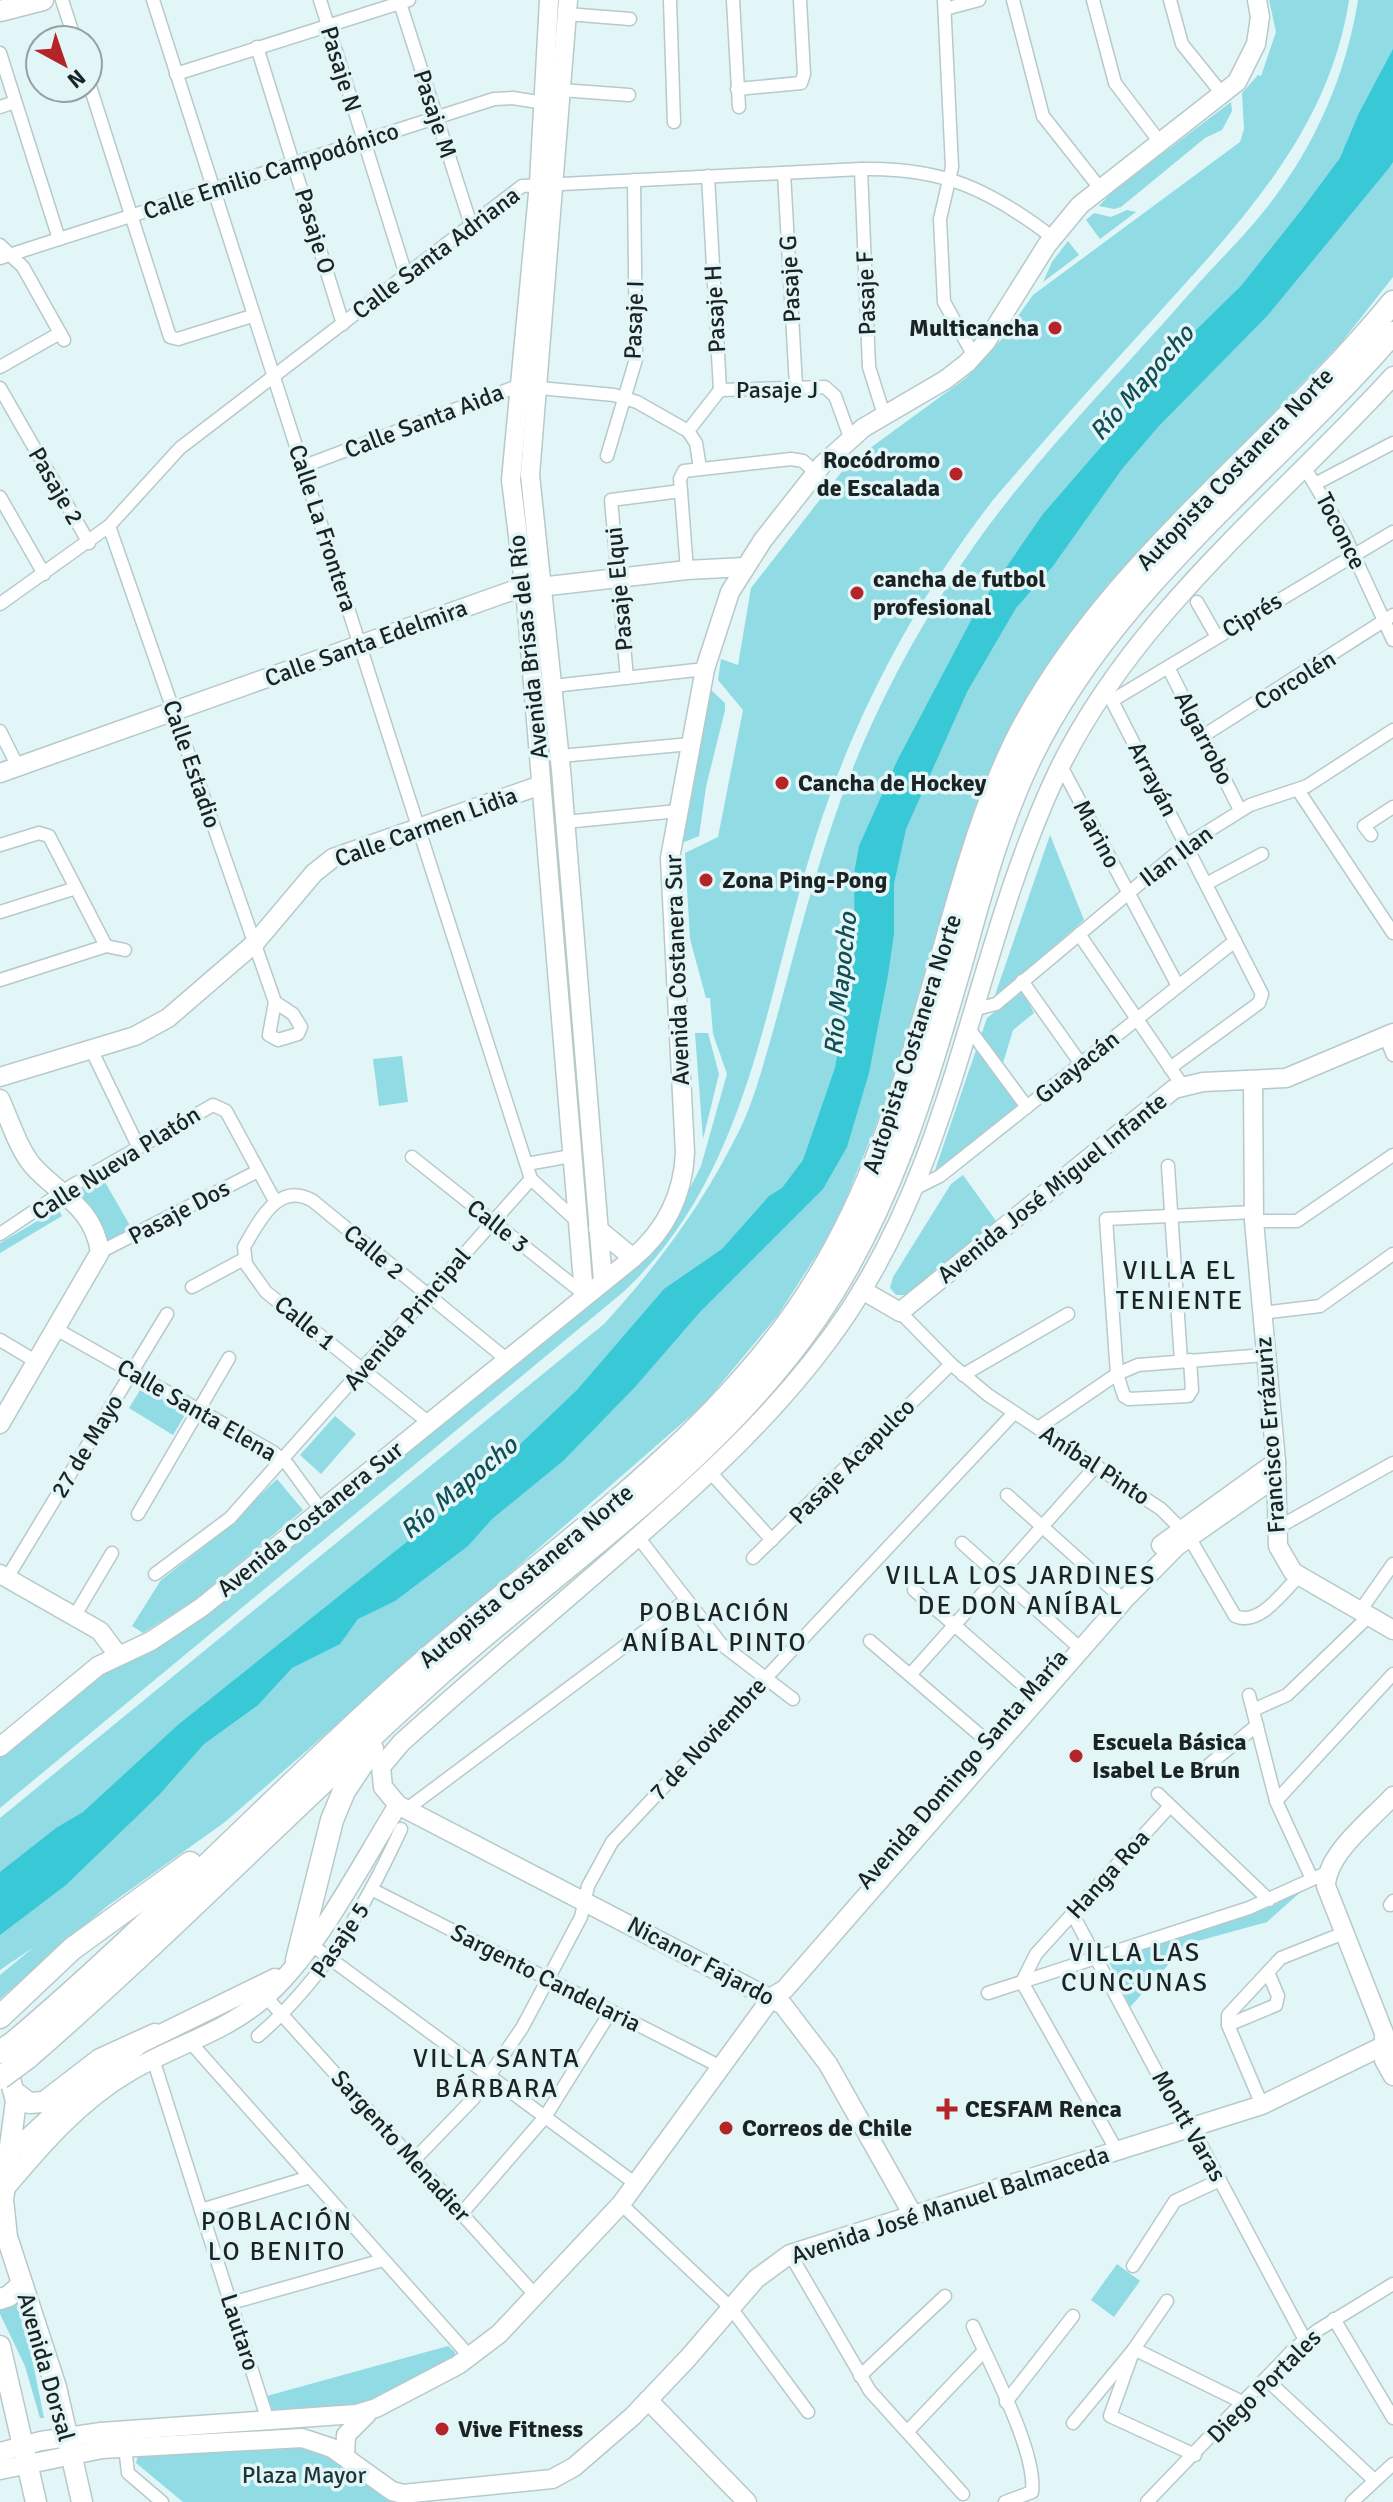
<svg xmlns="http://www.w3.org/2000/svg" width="1393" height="2502" viewBox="0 0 1393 2502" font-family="Signika,sans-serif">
<rect width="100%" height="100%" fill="#e2f5f7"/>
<g fill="#90dbe4">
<path d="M1269,0H1349C1329,131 1240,223 1155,317C1100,377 1046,438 993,500C915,601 855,714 816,836C765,994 751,1174 622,1293L0,1808V1755L106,1667L216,1604L682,1204L701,1166L727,1074L713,1034L710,998H706L690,939L685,853L718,837L743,710L718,680L721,659L738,665L751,588L847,465L966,378L1001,340L1033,295L1240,142L1244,129L1242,93L1258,75L1261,76L1276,32Z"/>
<path d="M1358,0H1393V277L1341,343L1107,585L1047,666L1007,732L976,814L919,1010L874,1130L834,1228L778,1315L704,1404L225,1822L106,1907L0,1999V1975L34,1947L0,1970V1818L604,1324C659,1264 705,1201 741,1127C756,1095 765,1058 775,1024C792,962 808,898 828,837C857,747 897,664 948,585C1015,478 1109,386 1191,292C1215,264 1242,239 1264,211C1313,151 1346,76 1358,0Z"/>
<polygon points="1231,102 1232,111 1222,130 1205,138 1121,207 1114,209 1099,206 1113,191"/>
<polygon points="1127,210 1136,212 1100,239 1086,220 1094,213 1111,217"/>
<polygon points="1068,241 1079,255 1043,282 1052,262"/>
<polygon points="711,690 725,703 725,710 706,787 699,836 682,843"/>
<polygon points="558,782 597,1276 593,1279 551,798 551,785"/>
<polygon points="1050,835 1084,920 994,998"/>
<polygon points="1022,990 1034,1013 1013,1030 1003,1063 1028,1099 934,1173 987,1018"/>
<polygon points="695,1033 708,1033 719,1074 703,1139"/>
<polygon points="402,1056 408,1102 379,1106 373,1059"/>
<polygon points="963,1175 996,1221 908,1295 896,1295 890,1288 893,1277 951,1184"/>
<polygon points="102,1177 132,1229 107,1243 77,1192"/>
<polygon points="58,1209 62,1216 0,1253 0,1243"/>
<polygon points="142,1387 186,1413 173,1435 129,1408"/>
<polygon points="335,1416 356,1434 321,1474 300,1455"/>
<polygon points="277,1479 303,1510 195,1600 143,1633 132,1626 161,1580 215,1538"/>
<polygon points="1305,1888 1267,1922 1187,1944 1130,2007 1108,1959 1271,1907"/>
<polygon points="1117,2264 1140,2281 1114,2317 1091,2300"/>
<polygon points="15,2299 31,2353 44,2418 40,2418 25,2366 0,2314 0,2306"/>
<polygon points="448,2346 455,2352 454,2357 367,2406 274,2413 267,2396"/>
<polygon points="319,2445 391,2502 183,2502 136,2463 138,2456"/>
</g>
<polygon fill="#38c8d6" points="1393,49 1393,162 1389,168 1268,315 1158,427 1122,469 1053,566 1016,608 967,692 906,829 894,884 894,934 888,975 869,1073 847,1147 823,1189 700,1312 635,1387 563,1461 492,1519 468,1546 395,1601 358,1619 340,1644 292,1668 258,1705 204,1744 159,1795 66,1885 0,1935 0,1872 56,1828 83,1812 179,1724 473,1489 577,1390 664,1289 722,1249 769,1196 782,1188 803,1160 835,1068 855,950 854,874 859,846 897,761 976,611 1043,514 1114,432 1158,367 1241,286 1303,208 1340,158 1359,113"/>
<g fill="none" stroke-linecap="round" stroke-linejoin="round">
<g stroke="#b7c9cb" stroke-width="15">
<g id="street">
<polyline points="62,0 75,40"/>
<polyline points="153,0 531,1179 578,1222"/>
<polyline points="320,0 406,275"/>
<polyline points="670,0 674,122"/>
<polyline points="733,0 739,107"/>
<polyline points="944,0 952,167 940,219 944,302 974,356"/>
<polyline points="1013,0 1043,116 1099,187"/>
<polyline points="1093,0 1115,83 1159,141"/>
<polyline points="1170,0 1182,44 1223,95"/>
<polyline points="400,3 471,225"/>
<polyline points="945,9 979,0"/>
<polyline points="567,14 630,19"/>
<polyline points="257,47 343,324"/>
<polyline points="0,53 59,239"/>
<polyline points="176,74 409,0"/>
<polyline points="88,80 170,337 178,339 252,316"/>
<polyline points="737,89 801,83 804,74 800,0"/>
<polyline points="561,90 629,95"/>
<polyline points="0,107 15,102"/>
<polyline points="861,169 869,367 884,415"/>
<polyline points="784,173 796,386"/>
<polyline points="0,245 23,267 64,340"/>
<polyline points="0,258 494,99 513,98 544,103"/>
<polyline points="0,367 60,333"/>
<polyline points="0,388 89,543"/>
<polyline points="720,390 825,387 835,396 850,437"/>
<polyline points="688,431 720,390 708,176"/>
<polyline points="607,456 636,359 634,180"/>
<polyline points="304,466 518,386 614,395 637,402 688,431 696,443 700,468"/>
<polyline points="1305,468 1344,534 1393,640"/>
<polyline points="1317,483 1393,443"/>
<polyline points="0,497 44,574"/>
<polyline points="109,526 275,1002 269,1035 278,1040 298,1034 301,1027 293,1014 275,1002"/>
<polyline points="687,570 680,479 684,471 791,459 803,461 815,472"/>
<polyline points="1197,602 1217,637"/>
<path d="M0,604L109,526L180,448L522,186L861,169C942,167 989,189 1052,237"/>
<polyline points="1168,667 1240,810"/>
<polyline points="627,678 611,500 681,491"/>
<polyline points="553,686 705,669"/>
<polyline points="1106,689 1262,994 1259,1003 1170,1068"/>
<polyline points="1113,700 1393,532"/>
<polyline points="0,731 18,767"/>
<polyline points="1203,736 1393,615"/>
<polyline points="560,756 691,744"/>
<polyline points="1061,766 1178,986"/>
<polyline points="1298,790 1393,933"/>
<polyline points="565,822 678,811"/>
<polyline points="1371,835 1364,826 1393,807"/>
<polyline points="0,845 39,833 49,836 106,946"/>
<polyline points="1206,884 1262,854"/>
<polyline points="0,912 76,888"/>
<polyline points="1079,934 1182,1085"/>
<polyline points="106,946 125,950"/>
<polyline points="0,980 106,946"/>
<polyline points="1022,981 1081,1064"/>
<polyline points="976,1009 996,1004 1186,845 1250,805 1307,786 1393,730"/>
<polyline points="970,1030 1027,1107"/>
<polyline points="1385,1036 1393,1055"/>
<polyline points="91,1049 138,1146"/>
<polyline points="412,1157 584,1294"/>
<polyline points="527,1164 571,1156"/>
<polyline points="1168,1166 1181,1361"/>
<polyline points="916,1188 940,1176 1235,941"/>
<polyline points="1254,1221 1297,1221 1393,1155"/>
<polyline points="0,1234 73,1185 213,1105 226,1111 275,1201"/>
<polyline points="100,1252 258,1171"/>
<polyline points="192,1287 244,1259"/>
<path d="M900,1312L951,1364L988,1395L1161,1509L1189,1537L1235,1616C1259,1627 1283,1592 1299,1576"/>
<polyline points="1261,1313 1320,1306 1393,1254"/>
<polyline points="56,1329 273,1452 288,1465 321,1510"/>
<polyline points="0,1340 37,1362"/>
<polyline points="1190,1360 1192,1390 1188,1396 1129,1399 1124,1396 1117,1374 1106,1219 1254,1212"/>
<polyline points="963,1375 1068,1314"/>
<path d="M428,1422L266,1292L246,1264L244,1247C259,1222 278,1180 313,1201L505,1358"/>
<polyline points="1038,1428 1117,1374 1138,1365 1265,1355"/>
<polyline points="710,1472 772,1540"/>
<polyline points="1007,1495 1124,1600"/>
<polyline points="138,1514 229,1358"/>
<polyline points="1277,1528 1393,1463"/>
<polyline points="638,1537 721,1644 793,1699"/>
<polyline points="962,1543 1082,1650"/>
<polyline points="753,1558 951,1364"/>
<polyline points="155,1574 230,1518 531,1179"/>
<polyline points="7,1578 167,1314"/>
<polyline points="914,1590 1038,1698"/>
<polyline points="1360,1611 1393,1564"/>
<polyline points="74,1617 112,1553"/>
<polyline points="870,1641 995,1748"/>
<polyline points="910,1675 1097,1465"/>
<polyline points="1249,1695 1276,1801 1312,1879"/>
<polyline points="1253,1710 1287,1695 1369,1616"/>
<polyline points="1205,1768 1257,1725"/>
<polyline points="1158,1794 1269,1900"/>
<polyline points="1276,1801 1393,1674"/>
<polyline points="407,1809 685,1601"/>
<polyline points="373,1890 719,2066"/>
<polyline points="1390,1905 1393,1901"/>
<polyline points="1072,1913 1179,2114 1192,2128 1305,2340"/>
<polyline points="309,1943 636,2184"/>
<polyline points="988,1993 1249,1908 1326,1873"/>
<polyline points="266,1997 536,2296"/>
<polyline points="1228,2025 1276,2005 1278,1996 1268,1972"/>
<path d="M258,2036C324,1979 365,1907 401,1829"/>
<polyline points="191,2043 471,2358"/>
<polyline points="153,2059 268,2421"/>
<polyline points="1262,2105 1228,2025 1228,2015 1281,1958 1344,1933"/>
<polyline points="1117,2151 1022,1982 1036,1954 1170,1806"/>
<polyline points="414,2160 473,2099 522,2028 581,1917 588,1886 612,1842 1014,1413"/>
<polyline points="621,2204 731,2308 808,2412"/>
<polyline points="201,2210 310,2177"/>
<polyline points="462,2213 545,2117 611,2011"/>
<polyline points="790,2254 870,2391 963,2494"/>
<polyline points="1133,2266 1175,2201 1220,2180"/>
<polyline points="1167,2301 1134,2349 1110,2416 1195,2455"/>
<polyline points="231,2303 383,2260"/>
<polyline points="1334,2319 1393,2418"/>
<path d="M973,2326C990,2365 1037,2452 1032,2492L1005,2502"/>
<polyline points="860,2376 945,2296"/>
<polyline points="1266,2379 1373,2479"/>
<polyline points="1006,2402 1073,2316"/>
<polyline points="1073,2423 1134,2349 1244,2403"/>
<polyline points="907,2432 984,2351"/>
<polyline points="125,2447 128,2473 162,2502"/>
<polyline points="1147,2502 1294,2349 1318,2330 1393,2284"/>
<polyline points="1352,2502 1393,2464"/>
</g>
</g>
<g stroke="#b7c9cb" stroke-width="21">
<g id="secondary">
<polyline points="549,0 539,183 511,480 526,600 584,1294"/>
<polyline points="568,0 530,475 561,770 603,1281"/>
<polyline points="0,773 514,590 687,570 744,567"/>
<polyline points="0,1077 135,1036 168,1018 255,943 314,873 333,858 541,785"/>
<polyline points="1253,1082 1254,1221 1276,1462 1278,1546 1293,1572 1393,1630"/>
<path d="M0,1099C10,1121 18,1148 33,1166C59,1195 93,1206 100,1252L0,1424"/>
<polyline points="598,1229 633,1258"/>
<polyline points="862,1290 900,1312 1174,1089 1203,1082 1286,1078 1393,1033"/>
<polyline points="1161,1545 1276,1462"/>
<polyline points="0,1574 100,1631 118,1655"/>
<path d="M0,1747L98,1666L151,1641L202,1607L633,1258C666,1230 683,1196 685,1153L670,858L705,669L730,592L763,540L822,465L863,428L945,380L967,363L986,342L1047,245L1080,205L1237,82L1256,44L1260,17L1257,0"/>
<path d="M1393,1796C1371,1820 1327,1853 1326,1886L1384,2033V2060L1393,2076"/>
<polyline points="4,2160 76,2093 140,2044 275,1978"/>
<path d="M3,2191C41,2146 79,2101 131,2071C175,2045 224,2033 263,1999C316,1954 361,1864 398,1805"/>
<path d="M913,2215L828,2064L783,2005L398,1805L383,1787L381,1767L401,1743C472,1679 545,1618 617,1555C702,1481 786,1406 849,1311C959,1144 974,948 1058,771C1134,614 1277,503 1393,376"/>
<polyline points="648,2400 747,2502"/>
<polyline points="0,2452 41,2441 101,2432 356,2414 376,2408 458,2365 499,2334 621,2204 772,1997 785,1989 1124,1600 1177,1546 1276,1477"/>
<polyline points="345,2457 346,2435 367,2414"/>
<polyline points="0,2470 102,2449 302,2438 332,2448 392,2491 403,2494 552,2479 574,2467 633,2416 688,2358 756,2279 790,2254 1262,2105 1393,2041"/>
</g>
</g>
<g stroke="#b7c9cb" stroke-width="23">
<g id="primary">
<polyline points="0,11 43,0"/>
<polyline points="4,2056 16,2101 3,2200 7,2237 56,2387 82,2502"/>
<polyline points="16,2093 29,2103 44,2102 100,2059 155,2034"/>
<polyline points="0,2299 9,2296 22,2284"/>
<polyline points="0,2346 36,2502"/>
</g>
</g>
<g stroke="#b7c9cb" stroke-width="25">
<g id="highway">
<polyline points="297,1960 332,1820 344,1791 372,1749"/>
<polyline points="0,2017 72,1949 190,1863"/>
<path d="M13,2043C149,1928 272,1797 405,1678C537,1560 692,1459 795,1313C873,1202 908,1074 945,946C965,876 984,807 1016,741C1104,566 1271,451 1393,302"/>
<path d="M27,2058C169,1935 300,1799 440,1674C569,1559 718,1461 816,1318C892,1207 927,1081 964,953C982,888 1000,822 1029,761C1111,589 1271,474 1393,333"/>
</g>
</g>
<use href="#street" stroke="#fff" stroke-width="12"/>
<use href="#secondary" stroke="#fff" stroke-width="18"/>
<use href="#primary" stroke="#fff" stroke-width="20"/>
<use href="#highway" stroke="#fff" stroke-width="22"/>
<g stroke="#b7c9cb" stroke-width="25" stroke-linecap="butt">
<g id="highway-bridge">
<polyline points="0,2052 13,2043"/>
<polyline points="0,2078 27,2058"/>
</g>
</g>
<use href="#highway-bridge" stroke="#fff" stroke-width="22"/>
</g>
<g fill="#b52428" stroke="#e2f5f7" stroke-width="3">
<circle cx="1055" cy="328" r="8"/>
<circle cx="956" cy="474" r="8"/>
<circle cx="857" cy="593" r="8"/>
<circle cx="782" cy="783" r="8"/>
<circle cx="706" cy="880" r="8"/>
<circle cx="1076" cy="1756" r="8"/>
<path d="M943 2097h8v8h8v8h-8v8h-8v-8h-8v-8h8z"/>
<circle cx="726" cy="2128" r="8"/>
<circle cx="442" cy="2429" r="8"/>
</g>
<g text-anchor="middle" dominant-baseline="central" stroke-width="7" stroke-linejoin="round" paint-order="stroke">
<g font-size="24" fill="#1c2324" stroke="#e2f5f7">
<text transform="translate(341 69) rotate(73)">Pasaje N</text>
<text transform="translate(435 114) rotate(72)">Pasaje M</text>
<text transform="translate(271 171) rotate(-18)">Calle Emilio Campodónico</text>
<text transform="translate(315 231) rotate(73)">Pasaje O</text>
<text transform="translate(436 253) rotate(-37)">Calle Santa Adriana</text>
<text transform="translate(790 279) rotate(-93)">Pasaje G</text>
<text transform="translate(866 293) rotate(-92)">Pasaje F</text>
<text transform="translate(715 309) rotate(-93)">Pasaje H</text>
<text transform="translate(634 320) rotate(-88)">Pasaje I</text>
<text x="777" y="390">Pasaje J</text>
<text transform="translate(424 421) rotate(-21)">Calle Santa Aida</text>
<text transform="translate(1235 469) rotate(-46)">Autopista Costanera Norte</text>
<text transform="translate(56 486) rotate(60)">Pasaje 2</text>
<text transform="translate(323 528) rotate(72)">Calle La Frontera</text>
<text transform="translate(1341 531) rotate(63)">Toconce</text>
<text transform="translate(619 589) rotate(-95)">Pasaje Elqui</text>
<text transform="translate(1252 615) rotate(-31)">Ciprés</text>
<text transform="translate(366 643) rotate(-20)">Calle Santa Edelmira</text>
<text transform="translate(528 647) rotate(-96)">Avenida Brisas del Río</text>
<text transform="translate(1295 680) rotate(-32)">Corcolén</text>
<text transform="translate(1204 738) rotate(63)">Algarrobo</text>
<text transform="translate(192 764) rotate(71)">Calle Estadio</text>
<text transform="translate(1153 779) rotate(63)">Arrayán</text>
<text transform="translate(426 827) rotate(-20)">Calle Carmen Lidia</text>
<text transform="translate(1097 834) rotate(62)">Marino</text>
<text transform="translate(1176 856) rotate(-37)">Ilan Ilan</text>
<text transform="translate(677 970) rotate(-92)">Avenida Costanera Sur</text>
<text transform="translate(912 1044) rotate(-72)">Autopista Costanera Norte</text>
<text transform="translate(1077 1067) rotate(-39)">Guayacán</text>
<text transform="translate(116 1163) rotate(-32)">Calle Nueva Platón</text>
<text transform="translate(1052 1188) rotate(-39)">Avenida José Miguel Infante</text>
<text transform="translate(179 1212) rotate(-28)">Pasaje Dos</text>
<text transform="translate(498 1226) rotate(38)">Calle 3</text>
<text transform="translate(374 1252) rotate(40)">Calle 2</text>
<text transform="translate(407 1319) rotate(-49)">Avenida Principal</text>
<text transform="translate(305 1323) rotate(39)">Calle 1</text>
<text transform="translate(197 1410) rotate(30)">Calle Santa Elena</text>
<text transform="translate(1270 1435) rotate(-94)">Francisco Errázuriz</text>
<text transform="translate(87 1446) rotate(-59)">27 de Mayo</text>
<text transform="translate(852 1461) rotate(-45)">Pasaje Acapulco</text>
<text transform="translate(1095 1465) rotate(33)">Aníbal Pinto</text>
<text transform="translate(310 1519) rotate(-39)">Avenida Costanera Sur</text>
<text transform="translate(526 1576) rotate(-40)">Autopista Costanera Norte</text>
<text transform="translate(708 1739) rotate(-47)">7 de Noviembre</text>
<text transform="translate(962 1769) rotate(-49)">Avenida Domingo Santa María</text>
<text transform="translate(1108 1874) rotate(-48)">Hanga Roa</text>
<text transform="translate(340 1940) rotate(-56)">Pasaje 5</text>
<text transform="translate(701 1961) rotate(28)">Nicanor Fajardo</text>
<text transform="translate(546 1978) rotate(27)">Sargento Candelaria</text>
<text transform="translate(1189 2126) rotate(60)">Montt Varas</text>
<text transform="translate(401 2146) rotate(48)">Sargento Menadier</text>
<text transform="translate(950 2205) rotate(-18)">Avenida José Manuel Balmaceda</text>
<text transform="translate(240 2332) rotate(72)">Lautaro</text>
<text transform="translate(46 2367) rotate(74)">Avenida Dorsal</text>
<text transform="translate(1264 2386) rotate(-45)">Diego Portales</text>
</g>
<g font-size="24" font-weight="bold" fill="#1c2324" stroke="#e2f5f7" text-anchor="start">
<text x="1039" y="328" text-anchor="end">Multicancha</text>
<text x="940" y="460" text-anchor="end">Rocódromo<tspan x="940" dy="28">de Escalada</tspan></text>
<text x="873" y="579">cancha de futbol<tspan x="873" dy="28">profesional</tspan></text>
<text x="798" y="783">Cancha de Hockey</text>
<text x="722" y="880">Zona Ping-Pong</text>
<text x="1092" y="1742">Escuela Básica<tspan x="1092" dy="28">Isabel Le Brun</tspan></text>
<text x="965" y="2109">CESFAM Renca</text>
<text x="742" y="2128">Correos de Chile</text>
<text x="458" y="2429">Vive Fitness</text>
</g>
<g font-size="24" fill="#1e3538" stroke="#e2f5f7">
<text x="304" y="2475">Plaza Mayor</text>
</g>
<g font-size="26" font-style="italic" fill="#114d53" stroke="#e2f5f7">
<text transform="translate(1142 383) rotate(-49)">Río Mapocho</text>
<text transform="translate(841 984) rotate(-84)">Río Mapocho</text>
<text transform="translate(459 1488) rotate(-40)">Río Mapocho</text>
</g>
<g font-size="26" letter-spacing="2" fill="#1c2324" stroke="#e2f5f7">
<text x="1180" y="1271">VILLA EL<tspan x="1180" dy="30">TENIENTE</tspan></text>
<text x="1021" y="1576">VILLA LOS JARDINES<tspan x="1021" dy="30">DE DON ANÍBAL</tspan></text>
<text x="715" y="1613">POBLACIÓN<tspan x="715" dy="30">ANÍBAL PINTO</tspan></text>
<text x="1135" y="1953">VILLA LAS<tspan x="1135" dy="30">CUNCUNAS</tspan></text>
<text x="497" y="2059">VILLA SANTA<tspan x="497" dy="30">BÁRBARA</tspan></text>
<text x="277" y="2222">POBLACIÓN<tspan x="277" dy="30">LO BENITO</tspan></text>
</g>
</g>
<g transform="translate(64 64) rotate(140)"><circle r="38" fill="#e2f5f7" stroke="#93a1a3" stroke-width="2"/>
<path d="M0-6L14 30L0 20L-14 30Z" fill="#b52428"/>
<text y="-12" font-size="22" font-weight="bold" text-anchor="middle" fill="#1c2324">N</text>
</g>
</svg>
